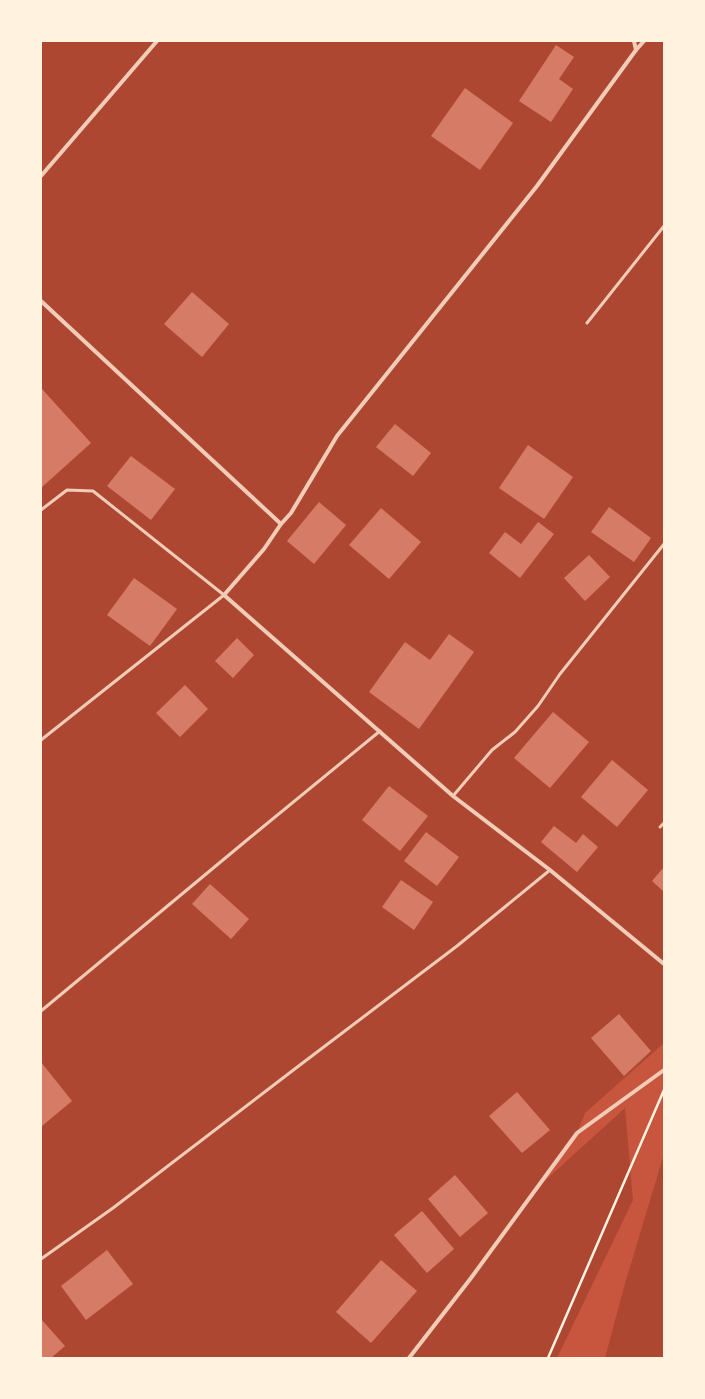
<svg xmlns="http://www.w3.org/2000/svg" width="705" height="1399" viewBox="0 0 705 1399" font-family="Montserrat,sans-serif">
<rect width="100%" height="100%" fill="#c8553d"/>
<g fill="#ae4732">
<polygon points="41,41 664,41 664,1043 585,1113 577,1133 538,1187 625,1108 633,1200 557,1358 41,1358"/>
<polygon points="664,1154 664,1358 605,1358 624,1287"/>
</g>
<g fill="#d67c66">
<polygon points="556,45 574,57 559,79 573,89 551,122 519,101"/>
<polygon points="465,88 513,123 480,170 431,136"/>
<polygon points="192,292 229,324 202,357 164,324"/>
<polygon points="42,389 91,443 41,488 41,390"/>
<polygon points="395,424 431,453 413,476 376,447"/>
<polygon points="528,445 573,477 544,519 499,488"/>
<polygon points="131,456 175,489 151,520 107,486"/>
<polygon points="319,502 346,525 314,564 287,541"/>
<polygon points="609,507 651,538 634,562 591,532"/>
<polygon points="381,508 421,542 389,579 349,545"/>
<polygon points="538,522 554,534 520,578 489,553 505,532 521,544"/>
<polygon points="589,555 610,577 585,601 564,578"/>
<polygon points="134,578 177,609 150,646 107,615"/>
<polygon points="449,634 474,652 419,729 369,692 405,642 430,660"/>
<polygon points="237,638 254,655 233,678 215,661"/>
<polygon points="185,685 208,709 180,737 156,713"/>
<polygon points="553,712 589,742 550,788 514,758"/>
<polygon points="612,760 648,790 617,827 581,797"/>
<polygon points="389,786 428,816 400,851 362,820"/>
<polygon points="554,826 576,843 583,834 598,847 577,872 541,842"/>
<polygon points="426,832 459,857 437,886 404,861"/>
<polygon points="664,867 664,892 652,881"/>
<polygon points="401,880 433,902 414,930 382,907"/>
<polygon points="210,884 249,919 231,939 192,904"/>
<polygon points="619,1014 651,1051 624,1076 591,1038"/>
<polygon points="41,1062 72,1101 42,1126 41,1124"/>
<polygon points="517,1092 550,1130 522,1153 489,1116"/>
<polygon points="455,1175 488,1213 460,1237 428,1199"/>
<polygon points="422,1211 454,1249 427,1273 394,1235"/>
<polygon points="107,1250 133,1284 86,1320 61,1286"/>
<polygon points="381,1260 417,1291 371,1343 336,1312"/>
<polygon points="41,1319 65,1346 51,1358 41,1358"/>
</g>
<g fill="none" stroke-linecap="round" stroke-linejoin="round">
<polyline stroke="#fff3e0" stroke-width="2.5" points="548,1358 664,1090"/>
<g stroke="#f1ccb7" stroke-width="3">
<polyline points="587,323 664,226"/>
<polyline points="41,510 67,490 93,491 224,595 41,740"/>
<polyline points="453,796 492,750 515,732 538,706 560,674 664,544"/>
<polyline points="660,827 664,823"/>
<polyline points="41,1011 247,840 380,731"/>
<polyline points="41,1259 113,1208 296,1068 457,946 550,870"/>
</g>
<g stroke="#f1ccb7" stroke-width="4">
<polyline points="634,41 636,50"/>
<polyline points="644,41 636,50 537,186 337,436 291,513 281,524 264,549 224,595 453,796 550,870 664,964"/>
<polyline points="41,176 157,41"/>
<polyline points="41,301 281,524"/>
<polyline points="409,1358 471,1278 577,1133 664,1070"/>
</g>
</g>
<rect width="705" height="1399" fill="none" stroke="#fff3e0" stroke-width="84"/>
</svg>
